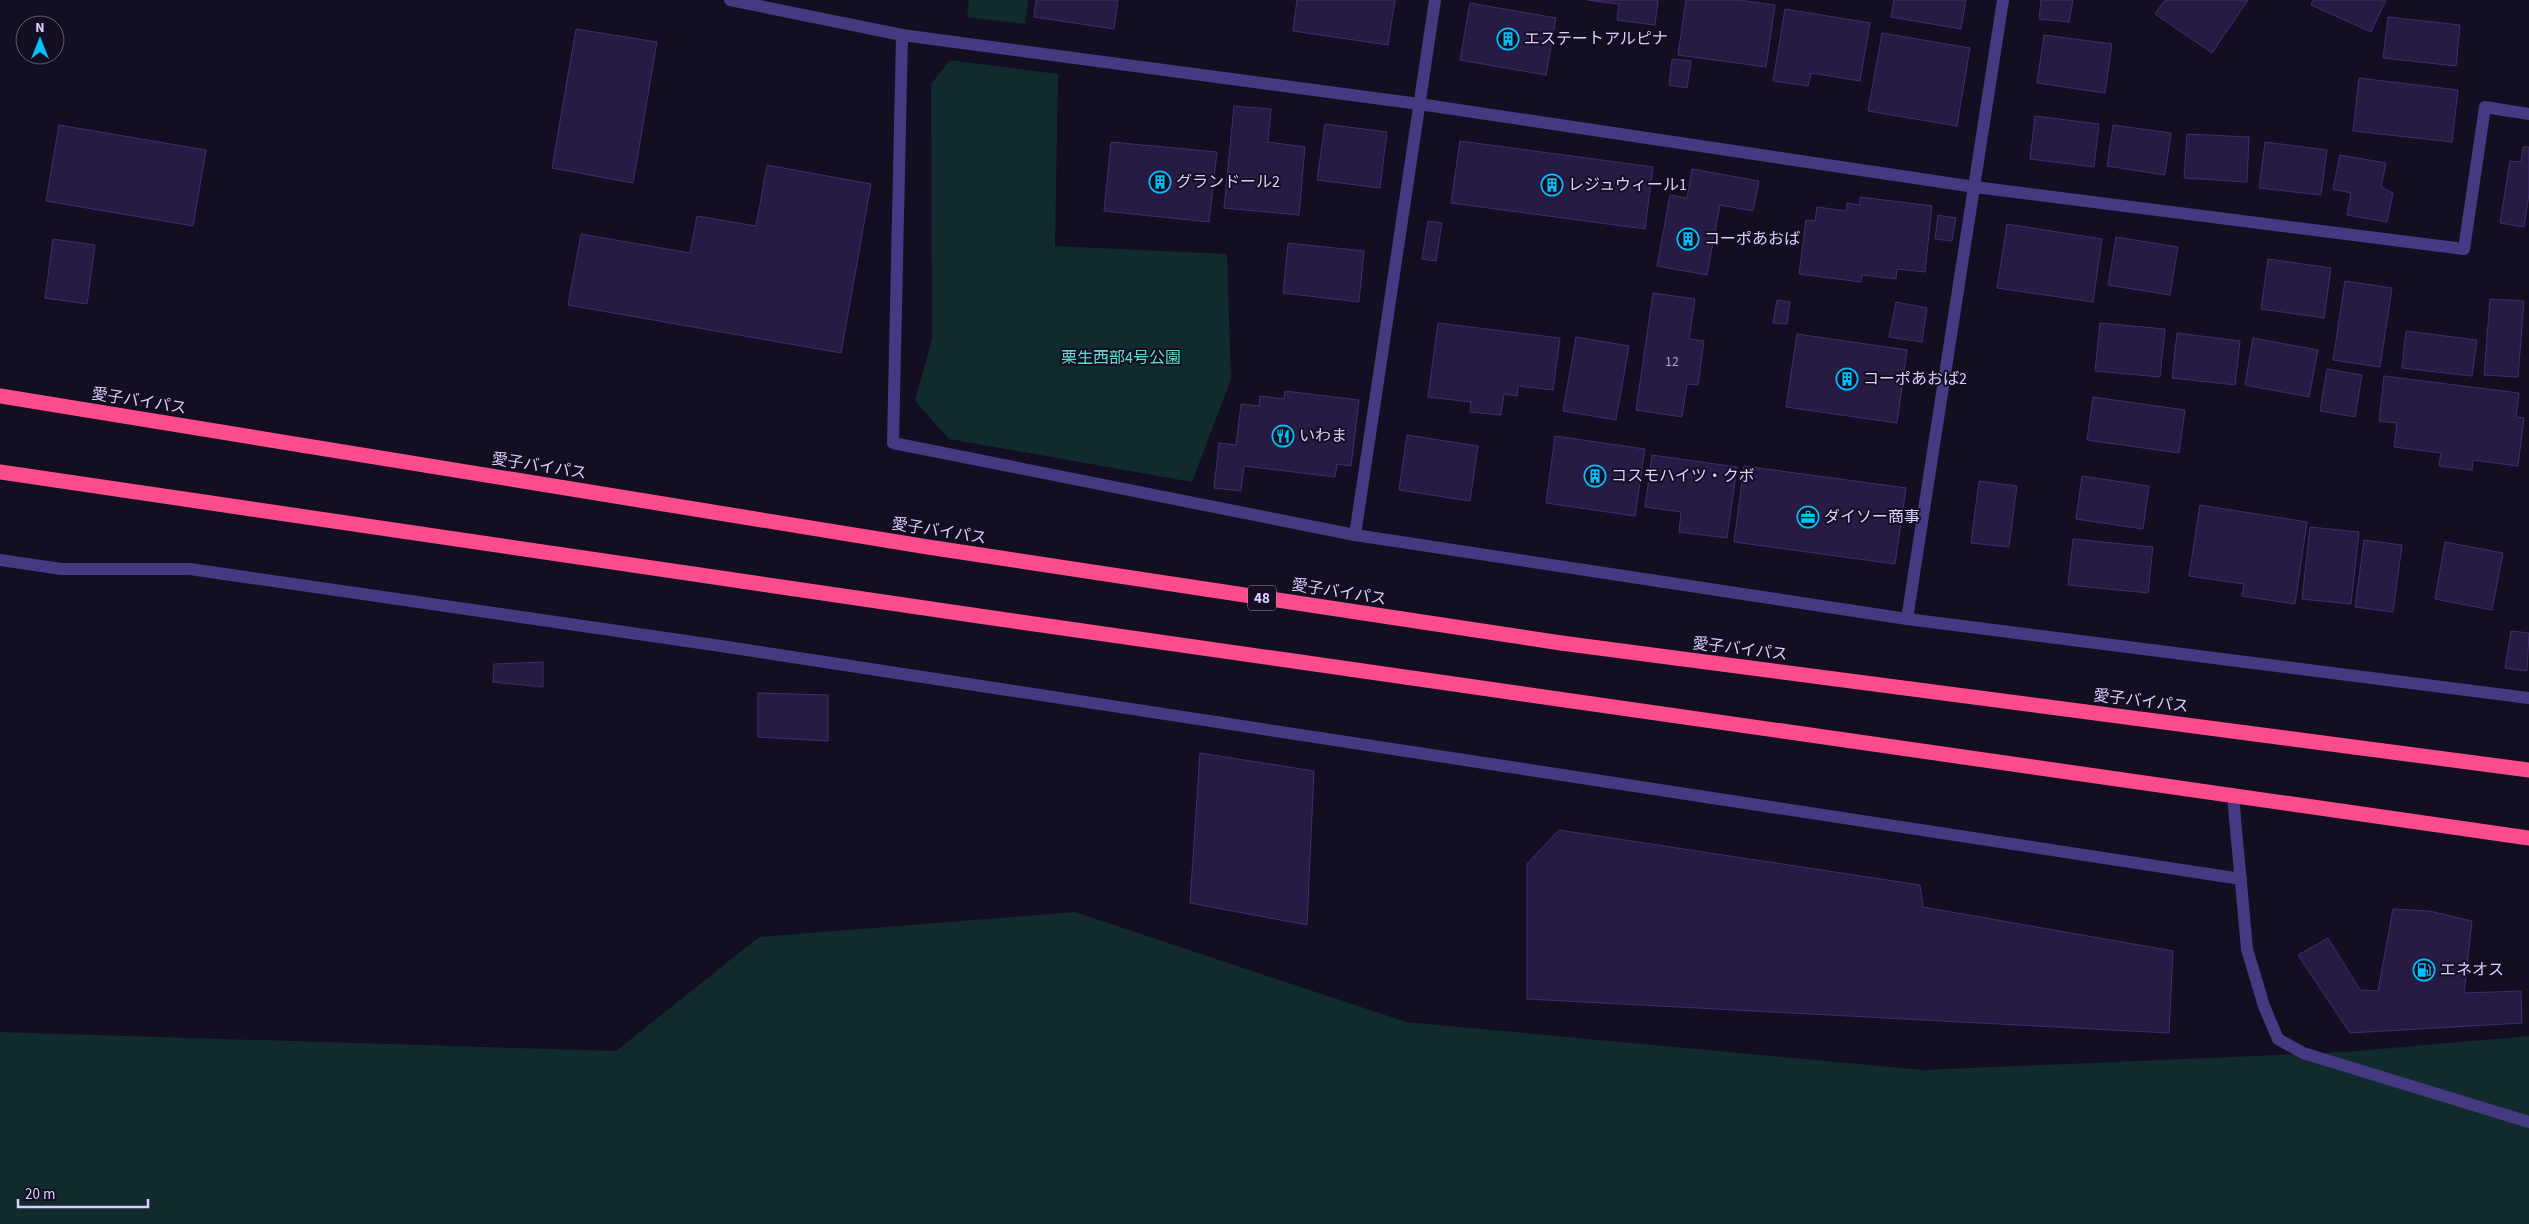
<svg xmlns="http://www.w3.org/2000/svg" width="2529" height="1224" viewBox="0 0 2529 1224" font-family="'Source Sans 3','Noto Sans JP',sans-serif">
<rect width="100%" height="100%" fill="#140e22"/>
<g fill="#112a2c">
<polygon points="969,0 1028,0 1025,24 967,17"/>
<polygon points="950,60 1058,74 1055,246 1227,254 1231,379 1192,482 949,439 915,401 932,339 931,84"/>
<polygon points="1075,912 1406,1022 1924,1070 2345,1052 2529,1036 2529,1224 0,1224 0,1032 616,1051 759,937"/>
</g>
<g fill="#271a43" stroke="#422c6f">
<polygon points="1036,0 1118,0 1114,29 1034,17"/>
<polygon points="1297,0 1395,0 1388,45 1293,31"/>
<polygon points="1587,0 1658,0 1655,25 1617,20 1619,4"/>
<polygon points="1686,0 1738,0 1775,5 1766,67 1678,55"/>
<polygon points="1894,0 1966,0 1961,29 1891,17"/>
<polygon points="2041,0 2073,0 2069,22 2039,19"/>
<polygon points="2165,0 2248,0 2212,53 2155,14"/>
<polygon points="2313,0 2386,0 2371,32 2311,5"/>
<polygon points="1470,3 1556,18 1546,75 1460,60"/>
<polygon points="1785,9 1870,23 1860,81 1811,73 1808,86 1773,81"/>
<polygon points="2388,17 2460,25 2456,66 2383,58"/>
<polygon points="576,29 657,42 633,183 552,168"/>
<polygon points="1882,33 1970,48 1957,126 1868,111"/>
<polygon points="2044,35 2112,44 2105,93 2037,83"/>
<polygon points="1672,59 1691,61 1687,88 1669,85"/>
<polygon points="2359,78 2458,90 2452,142 2353,131"/>
<polygon points="1234,106 1271,109 1268,142 1305,147 1299,215 1224,208"/>
<polygon points="2035,116 2099,124 2094,167 2030,159"/>
<polygon points="1325,124 1387,132 1380,188 1317,180"/>
<polygon points="59,125 206,150 193,226 46,201"/>
<polygon points="2113,125 2171,133 2165,175 2107,166"/>
<polygon points="2187,134 2249,137 2247,182 2184,178"/>
<polygon points="1460,141 1653,167 1645,229 1451,203"/>
<polygon points="1111,142 1217,152 1209,222 1104,211"/>
<polygon points="2265,142 2327,150 2321,195 2259,188"/>
<polygon points="2523,147 2529,147 2529,194 2524,227 2500,223 2510,161 2521,162"/>
<polygon points="2340,155 2386,163 2381,187 2393,193 2387,222 2347,215 2351,193 2333,189"/>
<polygon points="767,165 871,184 841,353 568,305 581,234 690,253 697,216 756,226"/>
<polygon points="1692,169 1759,181 1753,211 1720,205 1707,275 1657,266 1670,195 1687,198"/>
<polygon points="1860,197 1932,206 1925,272 1897,269 1896,279 1862,275 1861,282 1799,274 1806,220 1815,221 1817,207 1846,211 1847,203 1860,205"/>
<polygon points="1938,215 1956,218 1952,241 1935,239"/>
<polygon points="1428,221 1442,223 1436,261 1422,259"/>
<polygon points="2007,224 2102,239 2093,302 1997,288"/>
<polygon points="2116,237 2178,247 2170,295 2108,285"/>
<polygon points="53,239 95,245 87,304 45,298"/>
<polygon points="1288,243 1364,251 1359,302 1283,293"/>
<polygon points="2268,259 2331,268 2324,318 2261,309"/>
<polygon points="2345,281 2392,288 2380,367 2333,360"/>
<polygon points="1653,293 1695,299 1689,339 1704,341 1698,385 1687,384 1682,417 1636,410"/>
<polygon points="2490,299 2524,301 2518,377 2484,375"/>
<polygon points="1777,300 1790,302 1787,324 1773,323"/>
<polygon points="1896,302 1927,308 1922,342 1889,337"/>
<polygon points="1438,323 1560,338 1553,390 1518,386 1517,396 1504,394 1501,415 1470,412 1471,402 1428,397"/>
<polygon points="2100,323 2165,329 2160,377 2095,371"/>
<polygon points="2406,331 2477,340 2472,376 2402,368"/>
<polygon points="2177,333 2240,341 2235,385 2172,378"/>
<polygon points="1797,334 1907,350 1897,423 1786,407"/>
<polygon points="1576,337 1629,346 1616,420 1563,411"/>
<polygon points="2253,338 2318,350 2309,397 2245,385"/>
<polygon points="2327,369 2362,375 2355,417 2320,411"/>
<polygon points="2384,376 2519,393 2516,417 2524,418 2518,466 2473,460 2472,470 2439,466 2441,453 2394,447 2397,423 2379,421"/>
<polygon points="1285,391 1359,400 1351,466 1337,464 1335,477 1244,466 1241,491 1214,488 1219,443 1236,445 1241,404 1259,406 1260,396 1284,399"/>
<polygon points="2093,397 2185,410 2179,453 2087,440"/>
<polygon points="1407,435 1478,446 1470,501 1399,490"/>
<polygon points="1555,436 1645,449 1635,516 1546,503"/>
<polygon points="1652,455 1737,467 1727,538 1679,532 1681,512 1645,507"/>
<polygon points="1744,466 1906,488 1895,564 1734,542"/>
<polygon points="2082,476 2149,486 2143,529 2076,519"/>
<polygon points="1979,481 2017,486 2009,547 1971,543"/>
<polygon points="2200,505 2307,522 2295,604 2242,596 2244,584 2189,576"/>
<polygon points="2310,527 2359,532 2351,604 2302,599"/>
<polygon points="2073,539 2153,547 2148,593 2068,585"/>
<polygon points="2364,540 2402,545 2393,612 2355,607"/>
<polygon points="2445,542 2503,553 2492,610 2435,599"/>
<polygon points="2511,631 2529,633 2527,671 2505,668"/>
<polygon points="543,662 543,687 493,682 494,664"/>
<polygon points="758,693 828,695 828,741 758,737"/>
<polygon points="1200,753 1314,771 1307,925 1190,903"/>
<polygon points="1559,830 1920,885 1923,907 2173,951 2169,1033 1527,999 1527,864"/>
<polygon points="2393,909 2429,911 2472,921 2464,993 2521,991 2522,1023 2350,1033 2298,955 2328,938 2360,990 2378,991"/>
</g>
<g fill="none" stroke-linecap="round" stroke-linejoin="round">
<g stroke="#453981" stroke-width="12">
<polyline points="730,0 902,35 1419,104 1975,187 2464,249 2485,107 2529,114"/>
<polyline points="902,35 893,443 1355,535 1907,619 2529,698"/>
<polyline points="1355,535 1435,0"/>
<polyline points="0,560 61,569 190,569 714,645 2241,879"/>
<polyline points="1907,619 2003,0"/>
<polyline points="2233,796 2247,949 2264,1006 2278,1039 2303,1053 2529,1122"/>
</g>
<g stroke="#fd4c8b" stroke-width="15">
<polyline points="0,396 928,547 1561,643 2529,770"/>
<polyline points="0,472 979,616 2529,838"/>
</g>
</g>
<defs>
<g id="building-ring" transform="scale(1.125)"><circle r="9.5" fill="#140e22" stroke="#02c0f8" stroke-width="1.5"/><path d="M-4-6H4V6H1V3H-1V6H-4ZM-2.5-4.3h1.7v1.8h-1.7ZM.8-4.3h1.7v1.8H.8ZM-2.5-1h1.7V.8h-1.7ZM.8-1h1.7V.8H.8Z" fill="#02c0f8"/></g>
<g id="restaurant-ring" transform="scale(1.125)"><circle r="9.5" fill="#140e22" stroke="#02c0f8" stroke-width="1.5"/><path d="M-5-6h1v4h1v-4h1v4h1v-4h1v5L-1.5 .5V6h-2V.5L-5-1ZM5-6V6H3V1.5H1.5Q1.5-4 5-6Z" fill="#02c0f8"/></g>
<g id="office-ring" transform="scale(1.125)"><circle r="9.5" fill="#140e22" stroke="#02c0f8" stroke-width="1.5"/><path d="M-6-3h4V-5.5h4V-3h4V5H-6ZM-1-4.5V-3h2v-1.5ZM-6 0V1H6V0Z" fill="#02c0f8"/></g>
<g id="fuel-ring" transform="scale(1.125)"><circle r="9.5" fill="#140e22" stroke="#02c0f8" stroke-width="1.5"/><path d="M-5.5-6h7V0h2V4h1.3V-2.5L3-4.5l.8-.8L6-3V5H2.5V1h-1V6h-7ZM-4.2-4.7v3.2H.2V-4.7Z" fill="#02c0f8"/></g>
</defs>
<g fill-rule="evenodd">
<use href="#building-ring" x="1508" y="39"/>
<use href="#building-ring" x="1160" y="182"/>
<use href="#building-ring" x="1552" y="185"/>
<use href="#building-ring" x="1688" y="239"/>
<use href="#building-ring" x="1847" y="379"/>
<use href="#restaurant-ring" x="1283" y="436"/>
<use href="#building-ring" x="1595" y="476"/>
<use href="#office-ring" x="1808" y="517"/>
<use href="#fuel-ring" x="2424" y="970"/>
</g>
<g text-anchor="middle" dominant-baseline="central" stroke-width="4" stroke-linejoin="round" paint-order="stroke">
<g font-size="14" fill="#aea2d0">
<text x="1672" y="362">12</text>
</g>
<rect fill="#140e22" stroke="#9f95bd" stroke-width="1" x="1248" y="585.5" width="28" height="25" rx="4"/>
<g font-size="15" font-weight="bold" fill="#dbcfff">
<text x="1262" y="598">48</text>
</g>
<g font-size="16" fill="#dbcfff" stroke="#140e22" text-anchor="start">
<text x="1524" y="39">エステートアルピナ</text>
<text x="1176" y="182">グランドール2</text>
<text x="1568" y="185">レジュウィール1</text>
<text x="1704" y="239">コーポあおば</text>
<text x="1863" y="379">コーポあおば2</text>
<text x="1299" y="436">いわま</text>
<text x="1611" y="476">コスモハイツ・クボ</text>
<text x="1824" y="517">ダイソー商事</text>
<text x="2440" y="970">エネオス</text>
</g>
<g font-size="16" fill="#5cdece" stroke="#140e22">
<text x="1121" y="358">栗生西部4号公園</text>
</g>
<g font-size="16" fill="#dbcfff" stroke="#140e22">
<text transform="translate(139 401) rotate(9)">愛子バイパス</text>
<text transform="translate(539 466) rotate(9)">愛子バイパス</text>
<text transform="translate(939 531) rotate(9)">愛子バイパス</text>
<text transform="translate(1339 592) rotate(9)">愛子バイパス</text>
<text transform="translate(1740 649) rotate(7)">愛子バイパス</text>
<text transform="translate(2141 701) rotate(7)">愛子バイパス</text>
</g>
</g>
<g transform="translate(40 40)"><circle r="24" fill="#140e22" stroke="#645b7a"/>
<path d="M0-4L9 19L0 12L-9 19Z" fill="#02c0f8"/>
<text y="-8" font-size="14" font-weight="bold" text-anchor="middle" fill="#dbcfff">N</text>
</g>
<path d="M18 1199v8h130v-8" fill="none" stroke="#dbcfff" stroke-width="2.5"/>
<text x="25" y="1199" font-size="15" fill="#dbcfff" stroke="#140e22" stroke-width="4" paint-order="stroke">20 m</text>
</svg>
